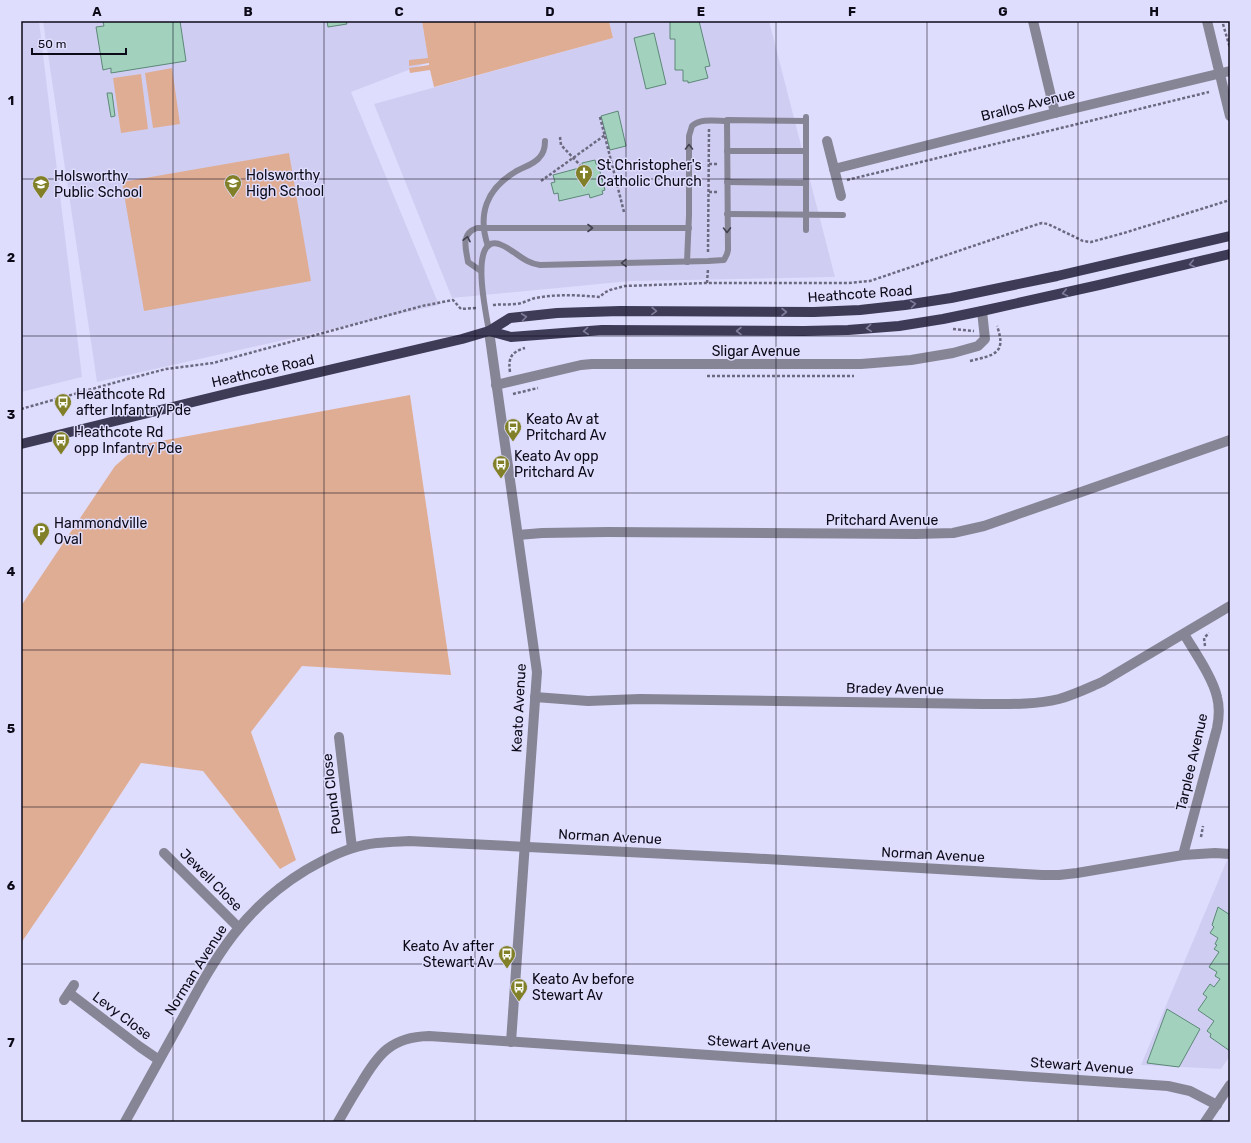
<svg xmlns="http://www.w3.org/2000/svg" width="1251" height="1143" viewBox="0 0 1251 1143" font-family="Rubik,sans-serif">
<rect width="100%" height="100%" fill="#dfddfe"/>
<g fill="#d0cdf2">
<polygon points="21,21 39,21 82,377 21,392"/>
<polygon points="43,21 422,21 429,62 351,92 439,305 97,382"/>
<polygon points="609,21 769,21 835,277 631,281 452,298 374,104 613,38"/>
<polygon points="1230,853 1230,1056 1221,1069 1141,1065"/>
</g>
<g fill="#dfad94">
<polygon points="422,21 609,21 613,38 434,87 430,70 410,73 409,68 429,65 429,63 409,66 409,60 428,58"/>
<polygon points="172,68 180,124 153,128 145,73"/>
<polygon points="141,74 148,129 121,133 113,78"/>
<polygon points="289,153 311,281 144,311 122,182"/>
<polygon points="410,395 451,675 302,666 251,732 296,860 280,869 203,771 141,763 77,861 21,943 21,606 115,466 139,445"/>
</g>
<g fill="#a2d1be" stroke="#5c8877">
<polygon points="107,21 180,21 186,61 111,73 111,68 103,70 96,27 104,26 103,22"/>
<polygon points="327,21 346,21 347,24 328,27"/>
<polygon points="670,21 699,21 710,66 705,67 708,78 688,83 688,81 683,81 683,70 675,70 675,39 670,39"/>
<polygon points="654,33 666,84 646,89 634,38"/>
<polygon points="107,93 112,93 115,116 111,117"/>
<polygon points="618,111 626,146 610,150 601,116"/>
<polygon points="595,160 596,164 598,164 605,190 602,191 603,194 590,198 589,194 559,201 558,193 554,194 551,183 555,182 553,175 583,167 582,163"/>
<polygon points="1218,907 1230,915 1230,1001 1229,1003 1230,1004 1230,1051 1210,1037 1211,1034 1207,1031 1214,1021 1198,1010 1207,997 1203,994 1210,984 1214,987 1220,979 1215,976 1217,972 1209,967 1219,952 1214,949 1217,945 1215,944 1218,938 1210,933 1214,927 1212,925"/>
<polygon points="1167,1009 1200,1029 1179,1067 1147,1063"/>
</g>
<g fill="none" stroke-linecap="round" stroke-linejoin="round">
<g stroke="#6b697f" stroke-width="2.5" stroke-dasharray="3 2" stroke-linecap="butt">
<polyline points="1223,24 1230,48"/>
<polyline points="600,117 624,212"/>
<polyline points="560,137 561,145 580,165"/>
<polyline points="709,164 719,164"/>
<polyline points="847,180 1209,92"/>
<polyline points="541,181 605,135"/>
<polyline points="709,192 719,192"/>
<polyline points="708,252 709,129"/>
<polyline points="707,283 708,269"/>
<path d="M493,305C500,304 507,305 515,304C522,304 528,300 535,298C557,294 578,295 600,297L604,293L610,290L625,286L707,283H849L870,281L1029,227L1042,223L1048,224L1083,241L1091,242L1124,233L1230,200"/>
<polyline points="953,329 974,331"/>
<path d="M970,361C994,355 1007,354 997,326"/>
<path d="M510,372C508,358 511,352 525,348"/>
<polyline points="707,376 854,376"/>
<polyline points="513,394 538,388"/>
<polyline points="21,409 124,380 166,369 213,363 422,306 453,300 461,309 476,308"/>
<polyline points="1205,646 1204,638 1209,633"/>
<polyline points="1201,837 1203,826"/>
</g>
<g stroke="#868596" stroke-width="6">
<polyline points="806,117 806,230"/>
<polyline points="727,151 806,151"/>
<polyline points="727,182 806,183"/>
<polyline points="727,214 843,215"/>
<path d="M488,246C477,214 487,189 515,172C523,167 533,165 539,158C544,153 545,147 545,141"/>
<path d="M687,262L689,215V136L692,126C701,118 716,121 727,121V120L806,121"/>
<path d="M481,271L468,262C466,248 460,234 477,228H689"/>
<path d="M489,331C487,318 468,235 499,244C514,249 523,263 540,265L708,261L724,260L727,254L728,250L727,121"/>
</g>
<g stroke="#868596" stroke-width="10">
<polyline points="1033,21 1055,113"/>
<polyline points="827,141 841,196"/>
<polyline points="834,169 1055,113 1230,71"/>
<polyline points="489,331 537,672 511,1042"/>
<polyline points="496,385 581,365 592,364 861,364 911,360 953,353 978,346 985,339 982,311"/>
<polyline points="518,535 542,533 608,532 916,534 953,533 984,526 1230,440"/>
<path d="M535,697L588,701L640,699L983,704C1008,704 1034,705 1059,699C1074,695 1088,688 1102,682L1230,606"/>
<polyline points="339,737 352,848"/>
<polyline points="164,853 238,927"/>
<path d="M1183,855L1217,728C1219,718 1220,708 1217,697C1213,678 1194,651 1184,634"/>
<polyline points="69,993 140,1047 159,1060"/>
<polyline points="64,1000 74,985"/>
<path d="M125,1122C144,1088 163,1053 182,1019C216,956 243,908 306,870C320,862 336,853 353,848C371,842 390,842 409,841L747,858L1042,875H1059L1077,873L1183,855L1215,853L1230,854"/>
<path d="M338,1122C345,1110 352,1097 360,1085C378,1054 391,1037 429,1036L1168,1086L1190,1091L1217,1105"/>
<polyline points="1205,1122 1230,1085"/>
</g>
<polyline stroke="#868596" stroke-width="10" points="1207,21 1230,116"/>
<g stroke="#3e3b57" stroke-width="10">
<polyline points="489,331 511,337 602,330 804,331 848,330 899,326 943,319 982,311 1099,285 1230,254"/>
<polyline points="21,444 238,391 462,339 489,331 510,318 557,313 620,311 814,312 860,310 905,305 951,298 1057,276 1230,236"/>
</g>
</g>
<defs><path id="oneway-chevron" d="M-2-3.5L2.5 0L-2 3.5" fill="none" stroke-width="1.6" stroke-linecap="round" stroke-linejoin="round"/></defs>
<g stroke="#434150">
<use href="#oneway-chevron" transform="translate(689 147) rotate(-90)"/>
<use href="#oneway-chevron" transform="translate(590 228)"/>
<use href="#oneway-chevron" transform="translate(727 230) rotate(89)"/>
<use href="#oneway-chevron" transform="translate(467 239) rotate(-78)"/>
<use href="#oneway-chevron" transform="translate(624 263) rotate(179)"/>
</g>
<g stroke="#7e7c9a">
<use href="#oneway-chevron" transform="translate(1192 264) rotate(167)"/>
<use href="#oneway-chevron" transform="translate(1065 293) rotate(167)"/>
<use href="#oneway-chevron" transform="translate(913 304) rotate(-8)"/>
<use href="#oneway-chevron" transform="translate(654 311) rotate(1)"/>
<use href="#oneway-chevron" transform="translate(784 312)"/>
<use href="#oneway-chevron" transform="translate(524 317) rotate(-7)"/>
<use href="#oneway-chevron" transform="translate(869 328) rotate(175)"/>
<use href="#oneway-chevron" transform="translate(586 331) rotate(175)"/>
<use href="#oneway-chevron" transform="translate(739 331) rotate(-180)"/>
</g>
<path fill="none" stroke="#0c0a17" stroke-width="1" stroke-opacity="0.55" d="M173,21V1122M324,21V1122M475,21V1122M626,21V1122M776,21V1122M927,21V1122M1078,21V1122M21,179H1230M21,336H1230M21,493H1230M21,650H1230M21,807H1230M21,964H1230"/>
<defs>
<g id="church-pin" transform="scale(0.9)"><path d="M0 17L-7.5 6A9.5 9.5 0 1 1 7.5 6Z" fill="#818028" stroke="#dfddfe"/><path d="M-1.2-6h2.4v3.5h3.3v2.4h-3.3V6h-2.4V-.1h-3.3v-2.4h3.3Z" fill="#fff"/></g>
<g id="school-pin" transform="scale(0.9)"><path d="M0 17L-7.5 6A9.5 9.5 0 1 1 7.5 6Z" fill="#818028" stroke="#dfddfe"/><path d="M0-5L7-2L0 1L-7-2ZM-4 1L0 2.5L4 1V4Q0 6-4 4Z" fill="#fff"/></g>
<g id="bus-pin" transform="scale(0.9)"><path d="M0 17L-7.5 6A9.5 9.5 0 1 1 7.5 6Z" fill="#818028" stroke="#dfddfe"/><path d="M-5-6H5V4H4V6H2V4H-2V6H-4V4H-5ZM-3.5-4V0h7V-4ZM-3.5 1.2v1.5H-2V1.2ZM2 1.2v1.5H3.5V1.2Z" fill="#fff"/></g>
<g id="parking-pin" transform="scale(0.9)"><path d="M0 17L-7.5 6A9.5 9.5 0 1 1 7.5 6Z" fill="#818028" stroke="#dfddfe"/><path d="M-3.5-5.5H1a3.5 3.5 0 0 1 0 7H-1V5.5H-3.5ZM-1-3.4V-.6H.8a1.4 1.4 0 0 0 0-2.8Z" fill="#fff"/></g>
</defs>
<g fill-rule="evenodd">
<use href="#church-pin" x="584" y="173"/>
<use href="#school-pin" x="233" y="183"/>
<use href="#school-pin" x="41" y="184"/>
<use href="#bus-pin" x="63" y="402"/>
<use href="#bus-pin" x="513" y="427"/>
<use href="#bus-pin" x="61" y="440"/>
<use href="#bus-pin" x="501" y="464"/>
<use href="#parking-pin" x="41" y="531"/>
<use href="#bus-pin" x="507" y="954"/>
<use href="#bus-pin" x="519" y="987"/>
</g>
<g text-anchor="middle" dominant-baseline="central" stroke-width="3" stroke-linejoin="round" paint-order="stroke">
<g font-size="14" fill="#0c0a17" stroke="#dfddfe">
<text transform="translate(1028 105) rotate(-14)">Brallos Avenue</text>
<text transform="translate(860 294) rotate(-4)">Heathcote Road</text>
<text x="756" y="351">Sligar Avenue</text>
<text transform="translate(263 371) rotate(-13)">Heathcote Road</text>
<text x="882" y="520">Pritchard Avenue</text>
<text transform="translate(895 689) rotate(1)">Bradey Avenue</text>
<text transform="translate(519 708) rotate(-87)">Keato Avenue</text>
<text transform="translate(1192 762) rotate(-77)">Tarplee Avenue</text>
<text transform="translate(332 794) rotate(-97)">Pound Close</text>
<text transform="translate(610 837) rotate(3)">Norman Avenue</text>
<text transform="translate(933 855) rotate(3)">Norman Avenue</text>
<text transform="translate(211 880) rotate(45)">Jewell Close</text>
<text transform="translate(196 970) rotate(-58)">Norman Avenue</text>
<text transform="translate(122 1016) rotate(37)">Levy Close</text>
<text transform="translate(759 1044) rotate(4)">Stewart Avenue</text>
<text transform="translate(1082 1066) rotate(4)">Stewart Avenue</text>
</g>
<g font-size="14" fill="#0c0a17" stroke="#dfddfe" text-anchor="start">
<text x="597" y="165">St Christopher's<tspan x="597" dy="16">Catholic Church</tspan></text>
<text x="246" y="175">Holsworthy<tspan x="246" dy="16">High School</tspan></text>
<text x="54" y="176">Holsworthy<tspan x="54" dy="16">Public School</tspan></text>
<text x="76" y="394">Heathcote Rd<tspan x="76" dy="16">after Infantry Pde</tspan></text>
<text x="526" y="419">Keato Av at<tspan x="526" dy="16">Pritchard Av</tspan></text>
<text x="74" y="432">Heathcote Rd<tspan x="74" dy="16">opp Infantry Pde</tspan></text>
<text x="514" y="456">Keato Av opp<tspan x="514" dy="16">Pritchard Av</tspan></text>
<text x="54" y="523">Hammondville<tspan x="54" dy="16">Oval</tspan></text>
<text x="494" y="946" text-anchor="end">Keato Av after<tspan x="494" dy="16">Stewart Av</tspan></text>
<text x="532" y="979">Keato Av before<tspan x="532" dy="16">Stewart Av</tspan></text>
</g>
</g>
<rect width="1251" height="1143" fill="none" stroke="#dfddfe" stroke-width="44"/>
<path d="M32 48v6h94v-6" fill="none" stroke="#0c0a17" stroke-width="2"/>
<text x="38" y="48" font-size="12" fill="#0c0a17" stroke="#dfddfe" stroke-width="3" paint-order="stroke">50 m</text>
<rect x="22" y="22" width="1207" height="1099" fill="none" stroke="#0c0a17" stroke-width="1.5"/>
<g font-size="13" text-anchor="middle" font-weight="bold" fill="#0c0a17">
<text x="97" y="16">A</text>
<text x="248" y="16">B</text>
<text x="399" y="16">C</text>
<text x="550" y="16">D</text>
<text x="701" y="16">E</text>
<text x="852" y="16">F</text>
<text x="1003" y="16">G</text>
<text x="1154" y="16">H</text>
<text x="11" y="105">1</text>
<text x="11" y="262">2</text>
<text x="11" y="419">3</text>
<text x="11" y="576">4</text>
<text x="11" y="733">5</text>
<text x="11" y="890">6</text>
<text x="11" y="1047">7</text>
</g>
</svg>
